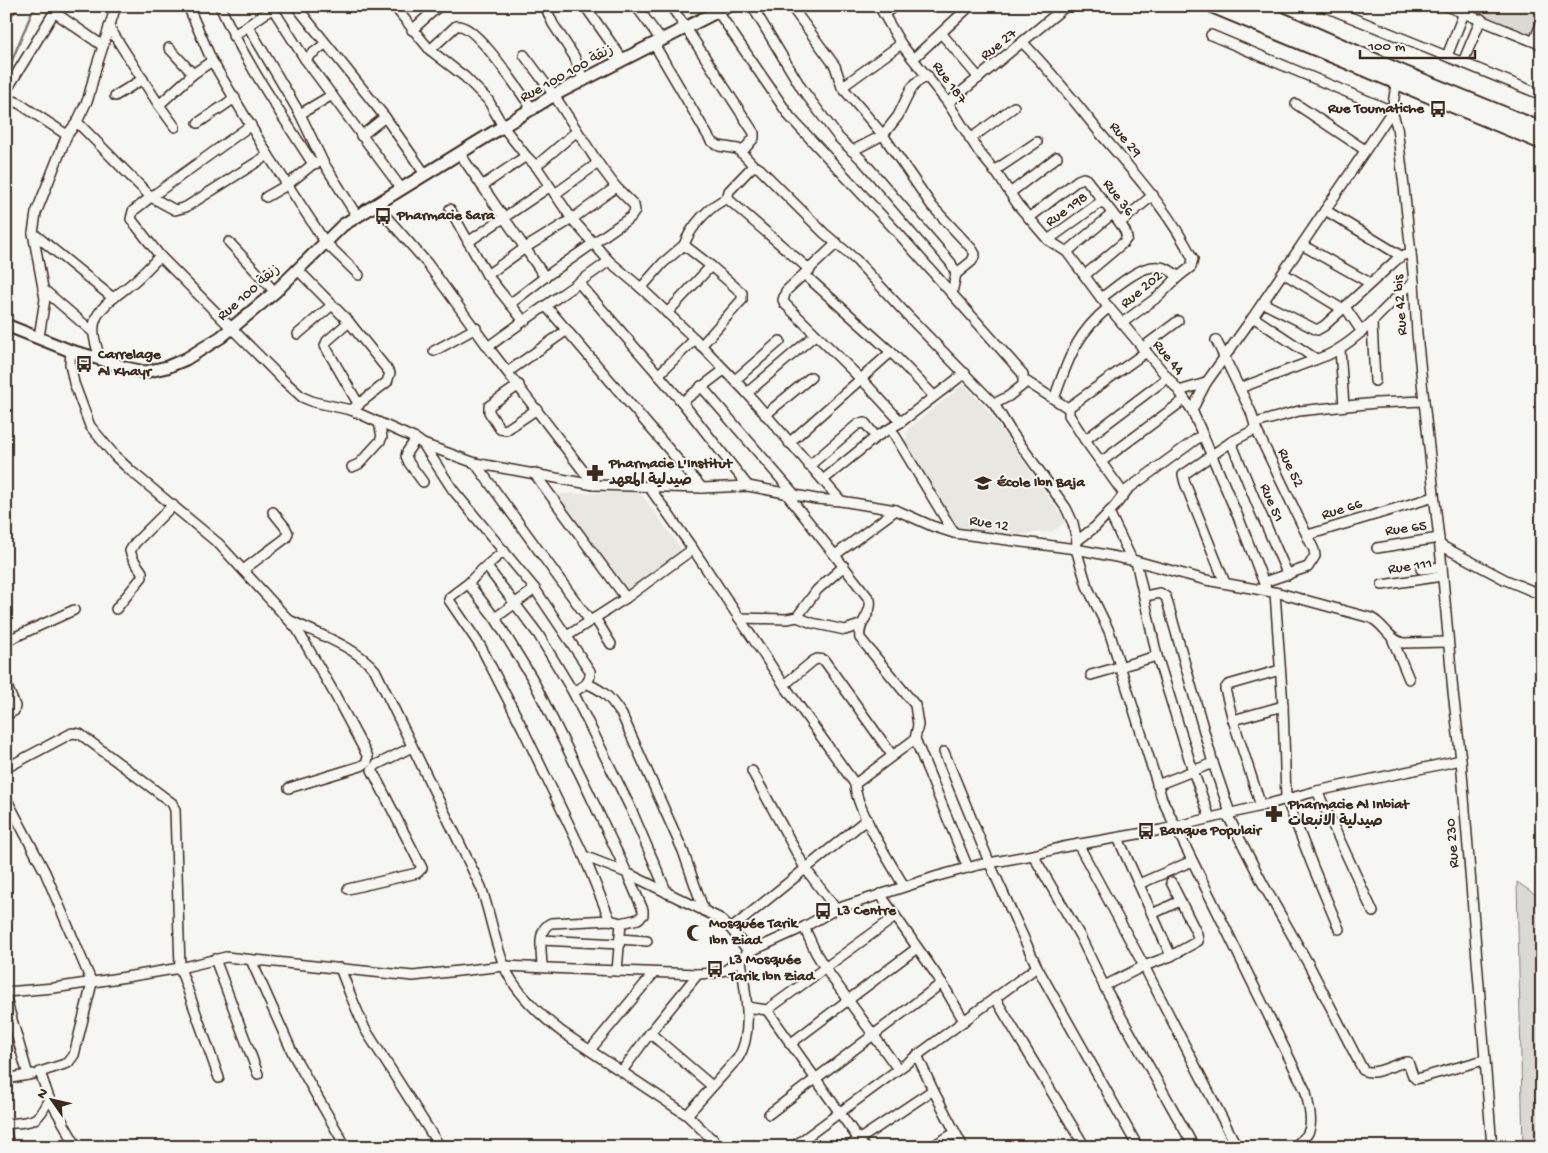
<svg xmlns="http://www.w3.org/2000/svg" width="1548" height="1153" viewBox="0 0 1548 1153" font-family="'Gochi Hand','Playpen Sans Arabic',sans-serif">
<rect width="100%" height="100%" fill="#f6f6f2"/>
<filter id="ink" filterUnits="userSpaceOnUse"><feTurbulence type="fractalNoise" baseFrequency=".02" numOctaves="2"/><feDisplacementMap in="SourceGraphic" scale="10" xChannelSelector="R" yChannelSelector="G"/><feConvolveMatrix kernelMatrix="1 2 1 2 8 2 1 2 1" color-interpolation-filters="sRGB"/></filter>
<g filter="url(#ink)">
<g fill="#e8e7e2">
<polygon points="964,384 986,408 1066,522 1053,531 1016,535 955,527 905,443 908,429"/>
<polygon points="640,492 683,551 626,596 557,494"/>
</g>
<g fill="#dad9d3" stroke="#8a8278">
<polygon points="1443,6 1542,6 1542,15 1533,42"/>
<polygon points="1517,882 1542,899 1542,1147 1523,1147"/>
</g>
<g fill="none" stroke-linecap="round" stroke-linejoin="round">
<polyline stroke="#857a71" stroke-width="2.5" points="6,75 32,12 37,6"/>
<g stroke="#3b2a1e" stroke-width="12">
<g id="minor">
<polyline points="188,6 212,61 268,155 325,242 359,275"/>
<path d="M220,6C245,62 280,112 313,164"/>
<polyline points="296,6 385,117 425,174"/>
<polyline points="394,6 430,50 465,77 488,100 504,128 526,156 536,166 572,219 609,261 641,288 695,339 747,393 841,501"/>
<polyline points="545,6 553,24 574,56 584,81"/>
<polyline points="585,6 623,60"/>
<polyline points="636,6 661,40"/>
<polyline points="671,6 686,28 754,133 754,138 741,153"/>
<polyline points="752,6 802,89 839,138 863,161 951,263 956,274 952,293"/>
<polyline points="791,6 835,66 842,87 883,135 932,206 972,249 975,254 972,261 956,274"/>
<polyline points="879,6 901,44 948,103 979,152 998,175 1018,205 1048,240 1067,252 1101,298 1179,391 1192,410 1239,519 1267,591"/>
<polyline points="1323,6 1542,95"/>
<polyline points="1446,6 1542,45"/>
<polyline points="273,9 305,59 401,188"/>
<polyline points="54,12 103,46"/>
<polyline points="718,12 790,117 898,233 1023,374 1023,385 1009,396 994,404"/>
<polyline points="6,14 13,6"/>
<polyline points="884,14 895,6"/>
<polyline points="248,26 300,114 323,162 357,216"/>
<polyline points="109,27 159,105 175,127"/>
<polyline points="412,30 439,6"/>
<polyline points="941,33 979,78"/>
<polyline points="1211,35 1392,111"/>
<polyline points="233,36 276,6"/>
<polyline points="1534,41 1542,22"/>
<path d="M1023,43C1051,71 1075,102 1100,133C1134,173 1169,211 1193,259L1191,267L1178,277C1153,250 1123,283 1101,298"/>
<polyline points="654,44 711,141 719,146 738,149 754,166"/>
<polyline points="169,48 193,74"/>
<path d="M430,50L456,26C475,21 521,94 533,110"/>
<polyline points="1447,56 1464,13"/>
<polyline points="914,58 970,6"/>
<polyline points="305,59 325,44"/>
<polyline points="1463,62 1481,19"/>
<polyline points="1397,78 1392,111 1397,127 1404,187 1414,282 1417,334 1424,401 1442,567 1453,692 1461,760 1492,1147"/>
<polyline points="842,87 901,44"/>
<polyline points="6,91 58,6"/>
<polyline points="115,96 143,79"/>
<polyline points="6,99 17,102 67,135"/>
<polyline points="948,103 1066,6"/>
<polyline points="1296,104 1365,150"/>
<polyline points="159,105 193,74 212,61"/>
<polyline points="300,114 332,95"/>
<polyline points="77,122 151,197 175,210 186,207 268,155"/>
<polyline points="198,123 235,98"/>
<path d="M251,125L151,197L133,211L131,219L160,256L282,379L302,397L314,402L351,410L416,439L423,444L475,463L594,485L702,488L748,486L816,499L841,501L896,510L932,526L954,533L1076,549L1136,561L1206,580L1279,593L1371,618C1384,624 1388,639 1403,643L1448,642"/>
<polyline points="361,136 385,117"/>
<polyline points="970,139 1014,107"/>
<polyline points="852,151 883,135 898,116 911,89 917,82 928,76"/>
<polyline points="460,154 545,277"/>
<polyline points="536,166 577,131"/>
<polyline points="994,171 1037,142"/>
<polyline points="482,186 526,156"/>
<polyline points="1010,193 1057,157"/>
<polyline points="555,194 598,163"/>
<polyline points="266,197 287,185 313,164 318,163"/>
<polyline points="376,205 427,263 488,347 594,485"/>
<polyline points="450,209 487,275 523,320"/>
<polyline points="1325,210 1401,256"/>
<polyline points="1029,218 1078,180 1083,178 1086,179 1120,223 1125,231 1127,238 1123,243 1085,275"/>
<polyline points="1120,223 1153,195"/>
<polyline points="33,233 113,298"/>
<polyline points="1048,240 1102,201"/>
<polyline points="229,242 275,292"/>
<polyline points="468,242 549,187"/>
<polyline points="837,243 786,291 783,300 785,304 868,386 901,422"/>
<polyline points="1302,245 1370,283"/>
<polyline points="1067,252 1112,214"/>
<polyline points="298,270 349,322 390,373 387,382 351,410"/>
<path d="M810,270L729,200L728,195L729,191L752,167H757L760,169L824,233L856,260L910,318L994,404L1010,430L1066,508L1073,523L1077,541L1076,549L1087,586L1109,631L1162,799L1306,1092C1308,1105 1315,1125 1306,1136C1303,1140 1297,1144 1293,1147"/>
<polyline points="1283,273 1342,309"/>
<polyline points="487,275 525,248 572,219 616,187"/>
<polyline points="805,275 891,352 934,396"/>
<polyline points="579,283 682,402 748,486"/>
<polyline points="641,288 663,263 684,245"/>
<polyline points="43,289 93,332"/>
<polyline points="1263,303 1317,330 1324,326 1394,262 1401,256 1411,253"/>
<polyline points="510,304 545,277 631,217 635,211 634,205 616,187 598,163 554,95 524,55"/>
<polyline points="546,306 702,488"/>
<polyline points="1345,307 1362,332"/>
<polyline points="667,313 711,266"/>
<polyline points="1253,317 1316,359"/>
<polyline points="349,322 327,341 325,346 359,405"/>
<polyline points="1122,323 1159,296 1178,277"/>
<polyline points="1372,324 1375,381"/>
<polyline points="298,334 331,306"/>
<polyline points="39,337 45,299 33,233 36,213 67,135 77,122 88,99 96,68 116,6"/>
<polyline points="1216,340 1251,412 1256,429 1314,550 1315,556 1308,567 1264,582"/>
<path d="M701,346L739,303L742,300V293L711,266L684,245C691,226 710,205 728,198"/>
<path d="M488,347C528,317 569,290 609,261"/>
<polyline points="1142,348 1178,321"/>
<polyline points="1340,349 1344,406"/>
<polyline points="71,351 70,364 74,383 90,426 115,456 131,471 219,544 297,629 334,693 368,757 367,762 361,766 289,788"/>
<polyline points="434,351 476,328"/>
<polyline points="1146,352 1069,407 1069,415 1085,440 1167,378"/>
<path d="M100,359C97,347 91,333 95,321C100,304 126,290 138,278C146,271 153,263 160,256"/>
<polyline points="509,371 567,330"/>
<polyline points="658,375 695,339"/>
<polyline points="735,380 780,341"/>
<polyline points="1024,380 1068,408"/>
<polyline points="519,385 489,406 489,412 500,429 506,430 537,409"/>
<polyline points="701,386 794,494"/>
<path d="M1240,388L1328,355C1364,337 1384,306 1414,282"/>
<polyline points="1179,391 1206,383"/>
<polyline points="747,393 815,335"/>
<path d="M1054,399C1068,360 1075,335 1109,307"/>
<polyline points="682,402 724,370"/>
<polyline points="1192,410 1206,383 1253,317 1392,111"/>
<polyline points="765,415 811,377"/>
<polyline points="1256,423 1299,411 1376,403 1424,401"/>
<polyline points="891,429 954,533"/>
<polyline points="416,439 407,452 406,456 409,463 423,482"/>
<polyline points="1085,440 1124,494"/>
<polyline points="1231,442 1258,507 1288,575"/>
<polyline points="789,443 891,352"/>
<path d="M423,444L453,490L535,589L590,671C591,684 583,686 573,692"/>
<polyline points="1101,462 1184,400"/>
<polyline points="475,463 590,621"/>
<polyline points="809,466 858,424 865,423 876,437"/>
<polyline points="352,467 359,464 380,441 382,437 379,423"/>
<polyline points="534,473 626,598"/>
<polyline points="823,480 876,437 901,422 965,373"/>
<path d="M649,487L693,549L784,685L855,784C855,807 891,864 904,886"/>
<path d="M785,492L870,600C873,614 857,623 860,638L915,705L918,725L915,739L968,868"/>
<polyline points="1109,512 1132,560"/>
<polyline points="1308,535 1434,497"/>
<polyline points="1077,541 1095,527 1115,506 1128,489 1202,435"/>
<polyline points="1440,545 1506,580 1542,595"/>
<polyline points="1377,548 1439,538"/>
<path d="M504,551C495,559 475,574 470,582V586L495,618L532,678L581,776L627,873L719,918L731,929L749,952"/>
<polyline points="835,555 896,510"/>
<polyline points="1136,561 1157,656 1193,771 1210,818"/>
<polyline points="487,567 538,634 573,692 631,809 667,893"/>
<polyline points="1421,569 1442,567"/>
<polyline points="243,570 286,538 288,533 285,527 273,512"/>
<polyline points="470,582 450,597 449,600 481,647 523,729 584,856 610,920"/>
<polyline points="1225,583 1185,483 1183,475 1231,442 1256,429"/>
<polyline points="1382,585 1442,576"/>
<polyline points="1275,593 1283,706 1286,798 1313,867 1339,929"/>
<polyline points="1145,596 1160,593 1166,597 1213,763 1230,813"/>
<polyline points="116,609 142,577 142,572 133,559 130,551 135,543 173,505"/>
<polyline points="797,617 812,623 845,630 860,625"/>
<polyline points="495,618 535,589"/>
<polyline points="595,618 611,644"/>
<polyline points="739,618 787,619 797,617 817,590 844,566"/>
<path d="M289,620C316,633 356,647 375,670L481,887C490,913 494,940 504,965C513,990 541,1016 562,1032L687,1115L720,1147"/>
<polyline points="567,636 626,598 693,549"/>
<polyline points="1392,638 1409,679"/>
<polyline points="6,641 74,610"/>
<polyline points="1091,675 1157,656"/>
<polyline points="6,684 15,706 14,711 6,715"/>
<path d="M588,684C606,692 611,699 622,715L683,851L704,911"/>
<polyline points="784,685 813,661 817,659 824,660 892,755"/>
<polyline points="1233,720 1283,706"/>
<polyline points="944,752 990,864 1037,967 1138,1147"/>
<polyline points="6,768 72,733 80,734 172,803 175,810 180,968 219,1078"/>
<polyline points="752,771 805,868 836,909"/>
<polyline points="855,784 915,739"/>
<polyline points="1157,785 1213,763"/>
<polyline points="1317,791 1373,912"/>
<path d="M6,798L45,872L92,983L74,1055L68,1063L40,1072L49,1098C38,1124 33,1121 6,1124"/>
<polyline points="1261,806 1233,720 1225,689 1228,685 1280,670"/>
<path d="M1227,814L1263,884L1309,965L1363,1070C1374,1077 1393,1064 1406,1062H1408L1413,1076L1416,1079L1484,1060"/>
<polyline points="1118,838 1171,956"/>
<polyline points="1078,844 1144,966 1237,1147"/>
<polyline points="1033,855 1080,936 1104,986 1194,1147"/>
<polyline points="1139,884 1192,861"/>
<polyline points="348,889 417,873 422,868 372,770 376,765 412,747"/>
<polyline points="880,894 942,983 964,1021"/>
<polyline points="1152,914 1180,901"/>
<polyline points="804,927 816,953 825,968 898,1069"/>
<polyline points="731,929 867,819"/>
<polyline points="620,939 647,941"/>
<polyline points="542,940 619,944"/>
<polyline points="215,959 258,1074"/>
<polyline points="251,960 294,1056 346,1147"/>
<path d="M542,967C542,954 536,929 551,923L610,920L621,923L638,919L643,915V910L627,873L584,856"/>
<polyline points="340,968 350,994 365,1029 440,1147"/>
<polyline points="617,971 621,923"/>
<polyline points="1104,986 1144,966 1171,956 1198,941 1197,934 1171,882"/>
<polyline points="6,992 54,988 126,977 180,968 226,957 413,976 504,966 617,971 698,974 714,973 726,970 749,952 804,927 836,909 938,876 978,865 1033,855 1063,847 1161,830 1261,806 1317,791 1461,760"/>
<polyline points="995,998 1085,1147"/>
<polyline points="6,999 28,1075"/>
<polyline points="747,1007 767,1010 895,917"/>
<polyline points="767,1010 864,1147"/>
<polyline points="650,1033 712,1086"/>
<polyline points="790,1044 917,948"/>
<polyline points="590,1050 654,973"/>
<polyline points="917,1055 933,1090 963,1147"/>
<polyline points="622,1071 650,1033 698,974"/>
<polyline points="6,1079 33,1074"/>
<polyline points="49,1098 77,1147"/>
<polyline points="769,1114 942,983"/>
<path d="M687,1115L738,1058C755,1032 744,988 741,959"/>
<polyline points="6,1131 9,1147"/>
<polyline points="704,1147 713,1139"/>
<polyline points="793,1147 1037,967"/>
<polyline points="848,1147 933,1090"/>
<polyline points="931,1147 955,1133"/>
</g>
</g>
<g stroke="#3b2a1e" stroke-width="15">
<polyline id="tertiary" points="6,325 71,351 104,360 126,368 145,372 167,367 186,359 221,337 275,292 343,225 554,95 728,6"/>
</g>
<g stroke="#3b2a1e" stroke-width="18">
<g id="primary">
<polyline points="1214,6 1542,142"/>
<polyline points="1249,6 1400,72 1542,130"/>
</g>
</g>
<use href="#minor" stroke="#f6f6f2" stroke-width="9"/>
<use href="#tertiary" stroke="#f6f6f2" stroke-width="11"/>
<use href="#primary" stroke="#f6f6f2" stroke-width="14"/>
</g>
</g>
<defs>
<g id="bus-bare" transform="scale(1.35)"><path d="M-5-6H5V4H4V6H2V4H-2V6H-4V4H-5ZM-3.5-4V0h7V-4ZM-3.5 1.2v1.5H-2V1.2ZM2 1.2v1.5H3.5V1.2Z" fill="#3b2a1e" stroke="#f6f6f2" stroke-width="2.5" paint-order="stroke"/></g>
<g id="pharmacy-bare" transform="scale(1.35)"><path d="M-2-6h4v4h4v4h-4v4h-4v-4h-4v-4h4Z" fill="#3b2a1e" stroke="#f6f6f2" stroke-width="2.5" paint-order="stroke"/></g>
<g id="school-bare" transform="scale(1.35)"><path d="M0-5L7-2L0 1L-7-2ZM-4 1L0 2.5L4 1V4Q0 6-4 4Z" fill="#3b2a1e" stroke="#f6f6f2" stroke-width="2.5" paint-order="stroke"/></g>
<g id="mosque-bare" transform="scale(1.35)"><path d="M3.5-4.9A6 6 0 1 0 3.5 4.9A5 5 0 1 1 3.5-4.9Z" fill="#3b2a1e" stroke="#f6f6f2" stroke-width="2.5" paint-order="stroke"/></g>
</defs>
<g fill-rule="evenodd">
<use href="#bus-bare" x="1438" y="109"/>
<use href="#bus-bare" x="383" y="216"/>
<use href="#bus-bare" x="84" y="364"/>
<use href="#pharmacy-bare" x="595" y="473"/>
<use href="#school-bare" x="983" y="483"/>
<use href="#pharmacy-bare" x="1274" y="814"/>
<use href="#bus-bare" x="1146" y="831"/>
<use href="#bus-bare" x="823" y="911"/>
<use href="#mosque-bare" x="695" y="933"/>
<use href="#bus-bare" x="715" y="969"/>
</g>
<g text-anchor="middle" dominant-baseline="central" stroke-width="4" stroke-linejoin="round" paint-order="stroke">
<g font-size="15" fill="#3b2a1e" stroke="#f6f6f2">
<text transform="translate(999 45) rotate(-39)">Rue 27</text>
<text transform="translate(567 74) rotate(-29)">Rue 100 زنقة 100</text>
<text transform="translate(949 83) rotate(54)">Rue 187</text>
<text transform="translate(1125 140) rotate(50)">Rue 29</text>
<text transform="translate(1118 198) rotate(53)">Rue 36</text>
<text transform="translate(1067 210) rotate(-36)">Rue 198</text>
<text transform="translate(1142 290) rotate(-40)">Rue 202</text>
<text transform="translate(249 293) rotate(-41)">Rue 100 زنقة</text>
<text transform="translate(1401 305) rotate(-94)">Rue 42 bis</text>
<text transform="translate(1168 358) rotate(50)">Rue 44</text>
<text transform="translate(1290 468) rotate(64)">Rue 52</text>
<text transform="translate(1271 503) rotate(67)">Rue 51</text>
<text transform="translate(1342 510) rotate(-17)">Rue 66</text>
<text transform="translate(989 524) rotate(9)">Rue 12</text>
<text transform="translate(1406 529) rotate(-8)">Rue 65</text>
<text transform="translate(1410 567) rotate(-8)">Rue 111</text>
<text transform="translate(1453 843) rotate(-94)">Rue 230</text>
</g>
<g font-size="15" font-weight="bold" fill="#3b2a1e" stroke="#f6f6f2" text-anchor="start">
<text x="1424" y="109" text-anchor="end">Rue Toumatiche</text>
<text x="397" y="216">Pharmacie Sara</text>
<text x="98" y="355">Carrelage<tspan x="98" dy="17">Al Khayr</tspan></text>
<text x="609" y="464">Pharmacie L'Institut<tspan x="609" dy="17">صيدلية المعهد</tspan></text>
<text x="997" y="483">École Ibn Baja</text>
<text x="1288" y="805">Pharmacie Al Inbiat<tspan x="1288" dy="17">صيدلية الانبعات</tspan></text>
<text x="1160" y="831">Banque Populair</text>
<text x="837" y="911">L3 Centre</text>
<text x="709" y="924">Mosquée Tarik<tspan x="709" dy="17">Ibn Ziad</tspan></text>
<text x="729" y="960">L3 Mosquée<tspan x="729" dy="17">Tarik Ibn Ziad</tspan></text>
</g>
</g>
<rect width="1548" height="1153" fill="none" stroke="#f6f6f2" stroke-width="25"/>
<rect x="12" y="12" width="1523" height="1128" fill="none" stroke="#3b2a1e" stroke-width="2" filter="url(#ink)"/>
<g transform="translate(52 1100) rotate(304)" stroke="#f6f6f2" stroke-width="4" paint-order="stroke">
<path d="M0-4L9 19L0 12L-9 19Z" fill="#3b2a1e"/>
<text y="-8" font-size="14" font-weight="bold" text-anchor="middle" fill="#3b2a1e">N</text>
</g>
<path d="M1360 50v8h115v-8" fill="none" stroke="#3b2a1e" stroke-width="2.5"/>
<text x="1368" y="50" font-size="15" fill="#3b2a1e" stroke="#f6f6f2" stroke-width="4" paint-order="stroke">100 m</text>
</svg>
